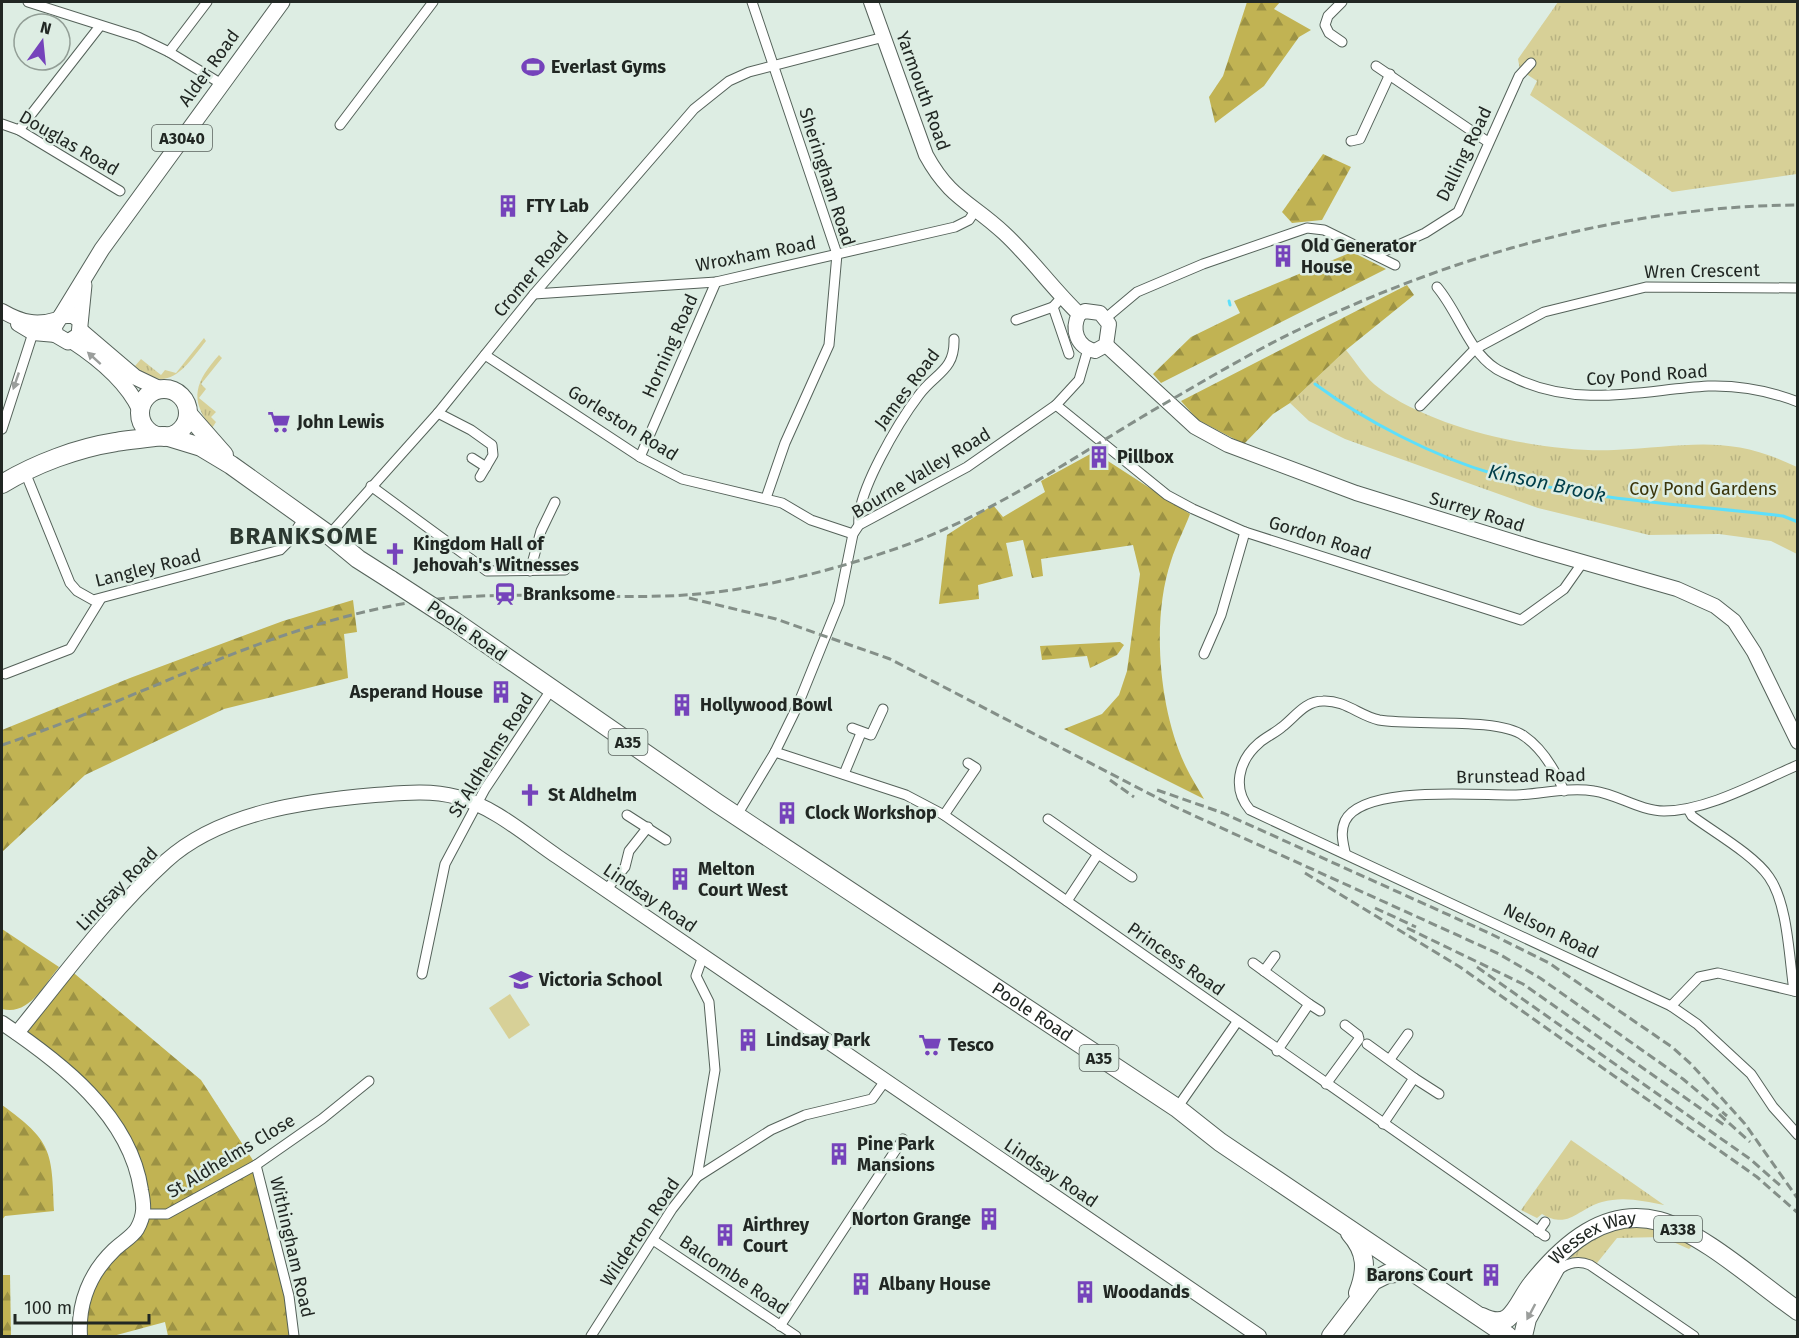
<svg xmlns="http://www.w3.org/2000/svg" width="1799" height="1338" viewBox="0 0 1799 1338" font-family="'Fira Sans',sans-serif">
<defs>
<pattern id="grass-tufts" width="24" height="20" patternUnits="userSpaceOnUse" patternTransform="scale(1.5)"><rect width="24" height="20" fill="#d7d097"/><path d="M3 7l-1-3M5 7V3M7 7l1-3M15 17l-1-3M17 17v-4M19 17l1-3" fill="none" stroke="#b8b382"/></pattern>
<pattern id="forest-firs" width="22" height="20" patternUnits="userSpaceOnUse" patternTransform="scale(1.5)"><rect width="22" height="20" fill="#c1b353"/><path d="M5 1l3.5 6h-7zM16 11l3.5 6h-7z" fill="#9c9244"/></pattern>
</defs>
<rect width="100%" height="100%" fill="#ddede3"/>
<g fill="url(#grass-tufts)">
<polygon points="1558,2 1797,2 1797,174 1672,192 1530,95 1537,81 1520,70 1518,59"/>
<path d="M204,338L206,341C186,366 168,397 135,366L141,359L161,375L165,370L176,373Z"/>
<path d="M1346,350C1356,362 1366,379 1379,388C1435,430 1545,453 1614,450C1687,447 1727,433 1797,467V554L1771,541L1719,534L1649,535L1538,508L1345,439L1309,421L1290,403Z"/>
<path d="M219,355L222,358L201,384L206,389L199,398L216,412L211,417L216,422L212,428C188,399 196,381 219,355Z"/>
<path d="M1571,1140L1664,1205C1644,1201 1623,1196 1602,1202C1577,1209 1569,1230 1542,1214L1537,1218L1521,1210Z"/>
<path d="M1640,1224L1664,1230L1695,1243L1689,1249L1662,1237L1617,1238L1597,1263L1569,1260C1588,1235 1612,1229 1640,1224Z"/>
</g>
<g fill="url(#forest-firs)">
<polygon points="1247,2 1280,2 1274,9 1311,30 1299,37 1264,86 1215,123 1209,97 1223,76"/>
<polygon points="1323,154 1351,167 1322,220 1292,223 1282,212"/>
<polygon points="1352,252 1386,269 1161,383 1153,374 1191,337 1240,313 1234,301"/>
<polygon points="1407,285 1414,295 1346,350 1290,403 1273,414 1244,444 1198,420 1181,401"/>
<path d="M1094,452L1190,514C1184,530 1176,545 1171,561C1151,620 1159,711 1186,767C1191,778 1198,788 1204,799L1064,729L1102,714L1119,695L1127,671L1140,574L1133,545L1041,559L1043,576L1032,578L1023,540L1006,543L1013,576L978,585L979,599L939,604L947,535L993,505L1003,517L1045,492L1041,481Z"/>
<polygon points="353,600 357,632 344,634 348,678 224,709 85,775 2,852 2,730 130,678 283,621"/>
<polygon points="1120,642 1124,645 1117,655 1090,668 1087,656 1042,660 1040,646"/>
<path d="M2,929L59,967C44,985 29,1016 2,1009Z"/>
<polygon points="69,969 201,1080 256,1165 294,1336 168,1336 165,1322 113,1336 80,1336 94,1272 136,1231 139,1174 103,1107 17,1033"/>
<path d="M2,1105C52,1141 52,1151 54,1211L5,1216L2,1220Z"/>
<polygon points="2,1275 10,1275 11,1336 2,1336"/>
</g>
<polygon fill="#d7d097" points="510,994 530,1025 509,1039 489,1008"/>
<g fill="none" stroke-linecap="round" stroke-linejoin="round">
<g stroke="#5ddffb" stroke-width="3">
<polyline points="1229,301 1230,305"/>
<path d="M1315,384C1365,421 1435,457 1494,474C1588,501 1687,504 1783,516L1798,522"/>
</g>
<g stroke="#55625a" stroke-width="11">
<g id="street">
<polyline points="28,2 138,37 169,52 220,83"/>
<polyline points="752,2 837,254 829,345 785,443 766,498"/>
<polyline points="1342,2 1328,16 1325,25 1329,33 1342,42"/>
<polyline points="169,52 207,2"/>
<polyline points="1376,66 1488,142"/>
<polyline points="2,124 19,130 120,191"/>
<polyline points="340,125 433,2"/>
<polyline points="19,130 100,26"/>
<polyline points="1351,141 1360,139 1390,74"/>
<polyline points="1376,255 1425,233 1458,212 1519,76 1531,63"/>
<path d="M1437,287C1459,313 1468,350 1495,368C1502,373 1512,376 1519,380C1582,408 1643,390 1708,386C1738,385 1770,391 1798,402"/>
<polyline points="534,294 716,282 955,227 969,220 975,211"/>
<polyline points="1053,307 1069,354"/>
<polyline points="1106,318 1137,292 1203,264 1307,228 1324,230 1395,265"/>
<polyline points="1016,320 1053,307 1062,297"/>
<polyline points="485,355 640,457 682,479 782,503 811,520 853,534"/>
<polyline points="1056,405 1167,495 1193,509 1245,532 1521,620 1564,589 1583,562"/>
<polyline points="1420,406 1475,349 1544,312 1646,287 1798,288"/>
<polyline points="438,413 471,430 492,445 493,455 480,477"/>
<polyline points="2,429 33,333"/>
<polyline points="640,457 716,282"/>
<polyline points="472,458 486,467"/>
<polyline points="25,472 70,583 77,591 93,600 280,550 288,542 304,518"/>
<polyline points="371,486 487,571 565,570"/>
<path d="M859,525C855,494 900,420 919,395C935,373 955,371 954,339"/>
<polyline points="329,535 438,413 534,294 694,109 729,81 749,72 884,37"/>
<polyline points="530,571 541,531 555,502"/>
<polyline points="1204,654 1221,615 1245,532"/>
<polyline points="5,674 70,649 100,600"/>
<polyline points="852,728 871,735 883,709"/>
<polyline points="775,752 906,795 944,815 1545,1236"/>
<polyline points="844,774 861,733"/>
<path d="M1564,791C1555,770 1543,749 1524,736C1498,717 1415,726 1379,720C1360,716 1345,700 1323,701C1305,701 1295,717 1282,727C1275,733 1266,737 1259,743C1238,761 1232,789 1250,810L1671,1006L1697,1024L1751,1074L1773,1107L1798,1135"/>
<path d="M1688,809L1692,816C1715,833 1754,855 1769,877C1788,904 1789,958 1794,991"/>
<polyline points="627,815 666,840"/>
<polyline points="737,815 775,752 797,707 839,603 853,534 859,525 967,467 1056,405 1079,380 1088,349"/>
<polyline points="944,815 976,768 968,763"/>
<polyline points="1048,819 1098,854 1067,901"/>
<path d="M1345,852C1343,842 1340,832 1345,821C1363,784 1480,796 1516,795C1541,794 1569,787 1594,791C1617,794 1640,811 1664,811C1707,811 1758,782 1798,765"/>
<polyline points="1098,854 1132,877"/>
<polyline points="606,890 625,867 629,851 648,827"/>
<polyline points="1253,963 1309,1004 1277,1051"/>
<polyline points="1264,971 1275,956"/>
<polyline points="422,974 445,864 485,789 551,690"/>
<polyline points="1309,1004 1320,1011"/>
<polyline points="1671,1006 1699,977 1718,973 1798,992"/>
<polyline points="1367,1044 1414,1078 1383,1124"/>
<polyline points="1390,1059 1408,1034"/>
<polyline points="1414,1078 1439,1094"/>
<polyline points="1326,1084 1359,1039 1358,1035 1345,1025"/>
<polyline points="1177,1108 1237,1022"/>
<polyline points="256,1165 289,1296 294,1336"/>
<polyline points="697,1177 715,1070 709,1002 696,976 703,956"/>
<polyline points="145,1214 167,1214 256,1165 322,1119 369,1081"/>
<polyline points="1538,1232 1545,1222"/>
<polyline points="653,1240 796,1336"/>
<path d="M1557,1271C1567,1263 1578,1260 1590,1265L1694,1336"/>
<polyline points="780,1326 903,1139"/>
<polyline points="591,1336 672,1209 697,1177 771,1130 805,1115 872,1099 885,1081"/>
</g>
</g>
<g stroke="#55625a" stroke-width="16">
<g id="secondary">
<path d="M871,2L926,155C950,199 971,202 1004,233C1031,258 1052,288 1079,314"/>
<path d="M2,311C21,322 36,326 58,319"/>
<path d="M1085,311L1100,313L1109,324L1106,345L1095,351C1077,347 1071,330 1079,314Z"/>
<polyline points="18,324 33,333 56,335"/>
<polyline points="1106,345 1195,427 1228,445 1356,493 1537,549 1677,589 1715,606 1734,621 1754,652 1798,742"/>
<path d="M2,1023C60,1062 130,1115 141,1190C144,1205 145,1215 137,1229C132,1237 121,1243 114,1250C90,1273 78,1303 80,1336"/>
<path d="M17,1033C65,974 110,912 166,861C220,812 305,801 375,795C403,793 430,790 457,797C493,806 527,836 558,857L1259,1336"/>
</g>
</g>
<g stroke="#55625a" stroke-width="17">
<g id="primary">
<polyline points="61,316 102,249 282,2"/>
<polyline points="80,321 73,315 61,316 54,327 56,335 68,342 79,335 84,285"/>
<polyline points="81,331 135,377 160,389"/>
<path d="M72,341C98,358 127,382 140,410"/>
</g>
</g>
<g stroke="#55625a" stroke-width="20">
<g id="highway">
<circle cx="164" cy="413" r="24"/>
<polyline points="188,414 224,455"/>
<polyline points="165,436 201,447 231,465 329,535 358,559 391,580"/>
<path d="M2,484C35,464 77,448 116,442C131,439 147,439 162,436"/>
<path id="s1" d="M454,621L717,803L1177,1108L1220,1142L1508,1336"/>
<path d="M1350,1233C1367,1252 1367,1270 1358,1293"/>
<path id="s2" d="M1482,1317C1490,1321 1500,1324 1508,1318C1518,1310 1523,1295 1532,1284C1563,1245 1605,1207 1659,1221C1703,1233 1759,1284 1798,1311"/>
<polyline points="1331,1336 1373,1281 1387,1274 1412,1271"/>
<polyline points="1523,1336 1527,1319 1557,1265"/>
</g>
</g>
<use href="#street" stroke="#fff" stroke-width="9"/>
<use href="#secondary" stroke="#fff" stroke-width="14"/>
<use href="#primary" stroke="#fff" stroke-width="15"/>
<use href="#highway" stroke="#fff" stroke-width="18"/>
<g stroke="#848f88" stroke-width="3" stroke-dasharray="9 4.5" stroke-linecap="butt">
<polyline points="689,598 776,619 890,659 1173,806 1499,954 1540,978 1683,1079 1727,1116"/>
<path d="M2,745C140,699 260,629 407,603C492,589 579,599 664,596C740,594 817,575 889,551C995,516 1087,447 1183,393C1221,371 1260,348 1300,329C1454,255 1626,206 1798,205"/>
<polyline points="1110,780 1134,797"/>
<polyline points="1157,790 1223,813 1491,934 1549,963 1672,1047 1691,1064 1745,1124 1798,1199"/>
<polyline points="1305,873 1460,967 1757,1177 1798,1213"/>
<polyline points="1375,908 1416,927"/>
<polyline points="1407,928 1523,984 1724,1125"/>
<polyline points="1477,967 1750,1159 1783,1188"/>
<polyline points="1719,1114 1750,1142"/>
</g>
<g stroke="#55625a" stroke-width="20" stroke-linecap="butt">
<polyline id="highway-bridge" points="391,580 454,621"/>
</g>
<use href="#highway-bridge" stroke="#fff" stroke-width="18"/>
</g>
<defs><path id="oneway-solid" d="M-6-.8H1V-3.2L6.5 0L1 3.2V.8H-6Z" transform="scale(1.5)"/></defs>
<g fill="#9b9e9c">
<use href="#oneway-solid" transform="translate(94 358) rotate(-138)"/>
<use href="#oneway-solid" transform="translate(16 381) rotate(109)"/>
<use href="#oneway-solid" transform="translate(1531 1312) rotate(118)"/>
</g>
<defs>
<g id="stadium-bare" transform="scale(1.8)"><path d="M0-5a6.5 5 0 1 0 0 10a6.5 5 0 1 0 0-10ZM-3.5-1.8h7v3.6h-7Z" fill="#7543bb" stroke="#ddede3" stroke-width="2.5" paint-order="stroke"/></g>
<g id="building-bare" transform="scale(1.8)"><path d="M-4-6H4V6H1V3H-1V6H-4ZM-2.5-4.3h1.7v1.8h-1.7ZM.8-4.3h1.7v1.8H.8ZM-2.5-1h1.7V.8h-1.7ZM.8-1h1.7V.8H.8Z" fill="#7543bb" stroke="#ddede3" stroke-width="2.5" paint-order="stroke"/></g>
<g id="supermarket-bare" transform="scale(1.8)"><path d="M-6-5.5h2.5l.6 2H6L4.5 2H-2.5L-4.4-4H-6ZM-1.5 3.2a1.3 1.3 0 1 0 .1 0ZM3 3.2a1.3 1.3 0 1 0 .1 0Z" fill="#7543bb" stroke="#ddede3" stroke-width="2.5" paint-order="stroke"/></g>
<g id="church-bare" transform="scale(1.8)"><path d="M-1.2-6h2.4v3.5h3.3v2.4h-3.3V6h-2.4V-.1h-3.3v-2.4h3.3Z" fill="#7543bb" stroke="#ddede3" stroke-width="2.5" paint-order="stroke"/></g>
<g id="station-bare" transform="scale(1.8)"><path d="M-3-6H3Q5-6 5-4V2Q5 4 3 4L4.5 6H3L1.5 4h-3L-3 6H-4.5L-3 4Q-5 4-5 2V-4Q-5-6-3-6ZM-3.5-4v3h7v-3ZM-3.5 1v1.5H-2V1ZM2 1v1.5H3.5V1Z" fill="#7543bb" stroke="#ddede3" stroke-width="2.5" paint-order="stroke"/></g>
<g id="school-bare" transform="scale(1.8)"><path d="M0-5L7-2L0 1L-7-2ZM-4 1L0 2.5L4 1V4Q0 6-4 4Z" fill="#7543bb" stroke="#ddede3" stroke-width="2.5" paint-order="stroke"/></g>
</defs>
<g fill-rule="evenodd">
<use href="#stadium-bare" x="533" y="67"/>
<use href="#building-bare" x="508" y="206"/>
<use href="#building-bare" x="1283" y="256"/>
<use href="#supermarket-bare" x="279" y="422"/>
<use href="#building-bare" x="1099" y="457"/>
<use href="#church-bare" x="395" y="554"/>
<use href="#station-bare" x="505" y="594"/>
<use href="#building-bare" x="501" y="692"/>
<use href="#building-bare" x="682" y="705"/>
<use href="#church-bare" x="530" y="795"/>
<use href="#building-bare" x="787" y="813"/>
<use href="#building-bare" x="680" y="879"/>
<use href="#school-bare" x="521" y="980"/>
<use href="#building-bare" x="748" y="1040"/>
<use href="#supermarket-bare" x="930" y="1045"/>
<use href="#building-bare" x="839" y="1154"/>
<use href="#building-bare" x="989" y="1219"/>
<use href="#building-bare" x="725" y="1235"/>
<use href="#building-bare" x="1491" y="1275"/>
<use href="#building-bare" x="861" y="1284"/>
<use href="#building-bare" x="1085" y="1292"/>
</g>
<g text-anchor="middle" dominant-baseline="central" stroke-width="5" stroke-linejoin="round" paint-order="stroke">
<g fill="#ddede3" stroke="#59625d" stroke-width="1.5">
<rect x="152" y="125" width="60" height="26" rx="4.5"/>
<rect x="608.5" y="729" width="39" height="26" rx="4.5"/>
<rect x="1079.5" y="1045" width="39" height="26" rx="4.5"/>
<rect x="1654" y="1216" width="48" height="26" rx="4.5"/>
</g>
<g font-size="16" font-weight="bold" fill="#212723">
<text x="182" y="138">A3040</text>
<text x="628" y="742">A35</text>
<text x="1099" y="1058">A35</text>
<text x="1678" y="1229">A338</text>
</g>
<g font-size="18" font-weight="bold" fill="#212723" stroke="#ddede3" text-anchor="start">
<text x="551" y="67">Everlast Gyms</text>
<text x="526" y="206">FTY Lab</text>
<text x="1301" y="246">Old Generator<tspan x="1301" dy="21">House</tspan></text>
<text x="297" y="422">John Lewis</text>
<text x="1117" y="457">Pillbox</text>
<text x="413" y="544">Kingdom Hall of<tspan x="413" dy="21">Jehovah's Witnesses</tspan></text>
<text x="523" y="594">Branksome</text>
<text x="483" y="692" text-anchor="end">Asperand House</text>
<text x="700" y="705">Hollywood Bowl</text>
<text x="548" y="795">St Aldhelm</text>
<text x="805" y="813">Clock Workshop</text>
<text x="698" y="869">Melton<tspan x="698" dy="21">Court West</tspan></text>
<text x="539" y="980">Victoria School</text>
<text x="766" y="1040">Lindsay Park</text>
<text x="948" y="1045">Tesco</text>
<text x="857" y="1144">Pine Park<tspan x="857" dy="21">Mansions</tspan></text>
<text x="971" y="1219" text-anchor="end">Norton Grange</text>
<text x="743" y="1225">Airthrey<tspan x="743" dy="21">Court</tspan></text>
<text x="1473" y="1275" text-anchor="end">Barons Court</text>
<text x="879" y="1284">Albany House</text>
<text x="1103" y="1292">Woodands</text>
</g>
<g font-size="18" fill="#212723" stroke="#ddede3">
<text transform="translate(209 68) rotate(-54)">Alder Road</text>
<text transform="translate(923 91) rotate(70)">Yarmouth Road</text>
<text transform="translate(69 143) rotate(30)">Douglas Road</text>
<text transform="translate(1464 154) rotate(-64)">Dalling Road</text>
<text transform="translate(827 177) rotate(72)">Sheringham Road</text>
<text transform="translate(756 254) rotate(-11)">Wroxham Road</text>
<text transform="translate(1702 271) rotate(-1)">Wren Crescent</text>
<text transform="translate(531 274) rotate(-50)">Cromer Road</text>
<text transform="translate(670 346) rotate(-66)">Horning Road</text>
<text transform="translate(1647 375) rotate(-4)">Coy Pond Road</text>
<text transform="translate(907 389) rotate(-53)">James Road</text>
<text transform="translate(623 423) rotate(32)">Gorleston Road</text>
<text transform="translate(921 473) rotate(-31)">Bourne Valley Road</text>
<text transform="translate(1477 512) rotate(17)">Surrey Road</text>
<text transform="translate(1320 538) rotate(18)">Gordon Road</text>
<text transform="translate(148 568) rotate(-14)">Langley Road</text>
<text transform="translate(467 631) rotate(35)">Poole Road</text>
<text transform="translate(491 755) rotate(-58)">St Aldhelms Road</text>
<text transform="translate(1521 776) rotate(-1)">Brunstead Road</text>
<text transform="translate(117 889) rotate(-46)">Lindsay Road</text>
<text transform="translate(650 898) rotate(34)">Lindsay Road</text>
<text transform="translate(1551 931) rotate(26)">Nelson Road</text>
<text transform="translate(1176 959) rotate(35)">Princess Road</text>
<text stroke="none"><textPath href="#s1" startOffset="698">Poole Road</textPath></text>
<text transform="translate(231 1156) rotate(-31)">St Aldhelms Close</text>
<text transform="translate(1051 1173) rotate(34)">Lindsay Road</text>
<text transform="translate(640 1232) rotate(-56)">Wilderton Road</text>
<text stroke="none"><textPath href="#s2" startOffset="148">Wessex Way</textPath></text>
<text transform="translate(292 1247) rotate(77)">Withingham Road</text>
<text transform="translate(734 1275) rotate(34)">Balcombe Road</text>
</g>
<g font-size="18" fill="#3a3409" stroke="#ddede3">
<text x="1703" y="489">Coy Pond Gardens</text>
</g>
<g font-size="20" font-style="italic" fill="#003e49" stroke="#ddede3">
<text transform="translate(1547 483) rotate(12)">Kinson Brook</text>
</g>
<g font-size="24" font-weight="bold" letter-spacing="1.5" fill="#2b3830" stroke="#ddede3">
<text x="304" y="536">BRANKSOME</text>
</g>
</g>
<rect width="1799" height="1338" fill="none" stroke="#212723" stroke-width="6"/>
<g transform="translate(42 42) rotate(15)"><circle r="28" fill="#ddede3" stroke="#929e96" stroke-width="1.5"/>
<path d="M0-4.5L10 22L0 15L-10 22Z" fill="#7543bb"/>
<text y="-9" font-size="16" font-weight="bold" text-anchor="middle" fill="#212723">N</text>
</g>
<path d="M15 1314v9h134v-9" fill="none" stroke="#212723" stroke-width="3"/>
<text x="24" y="1314" font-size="18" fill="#212723" stroke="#ddede3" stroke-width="4.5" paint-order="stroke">100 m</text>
</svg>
